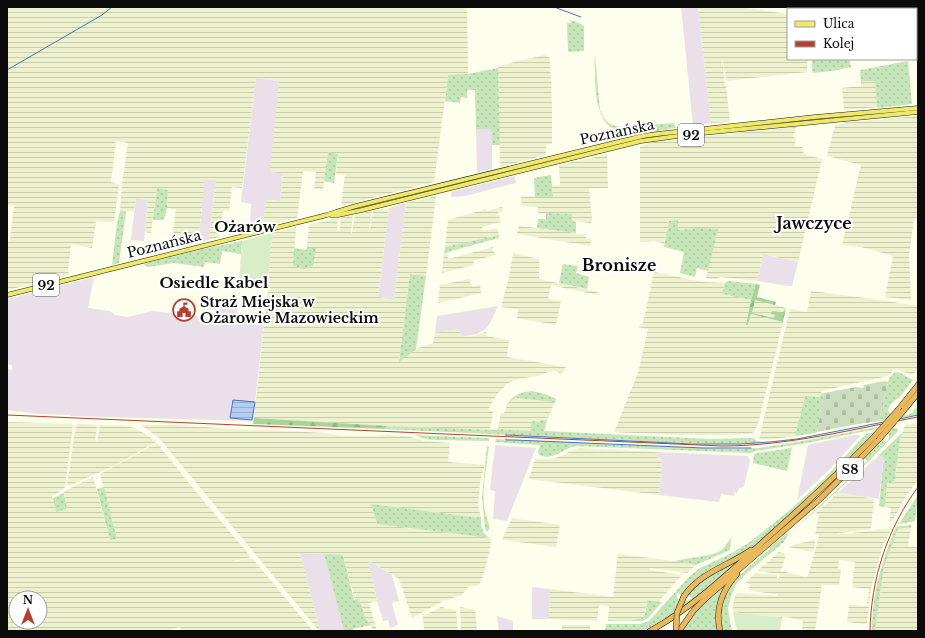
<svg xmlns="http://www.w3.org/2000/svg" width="925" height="638" viewBox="0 0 925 638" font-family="'Libre Baskerville',serif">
<defs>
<pattern id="farmland-rules" width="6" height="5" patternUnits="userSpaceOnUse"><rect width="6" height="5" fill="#edf1ce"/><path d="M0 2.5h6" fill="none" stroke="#cacdb0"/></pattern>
<pattern id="grass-dots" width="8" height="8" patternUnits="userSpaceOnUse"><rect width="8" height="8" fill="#c6e5b8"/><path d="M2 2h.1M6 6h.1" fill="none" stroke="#a9c39d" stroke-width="1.8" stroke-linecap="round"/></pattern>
<pattern id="forest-firs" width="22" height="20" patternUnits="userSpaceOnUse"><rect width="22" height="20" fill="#a7d499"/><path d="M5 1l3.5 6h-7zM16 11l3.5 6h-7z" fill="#8eb582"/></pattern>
<pattern id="cemetery-stones" width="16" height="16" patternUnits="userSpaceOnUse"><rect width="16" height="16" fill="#cdddbf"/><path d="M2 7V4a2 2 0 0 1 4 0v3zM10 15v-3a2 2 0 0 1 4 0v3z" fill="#afbca3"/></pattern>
<pattern id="water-rules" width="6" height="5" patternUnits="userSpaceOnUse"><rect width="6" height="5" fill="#b4cef1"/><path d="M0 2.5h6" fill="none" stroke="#99b0cd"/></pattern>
</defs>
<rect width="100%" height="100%" fill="#fdfeeb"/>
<g fill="#eae0e9">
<polygon points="681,7 698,7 711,123 693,125"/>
<polygon points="256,78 279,81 271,171 283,173 280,201 266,200 263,226 250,229 251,204 241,202"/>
<polygon points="476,129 491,129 492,145 492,169 477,173"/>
<polygon points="515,176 516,183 465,196 451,197 451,192"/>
<polygon points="204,179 216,180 209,240 198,243 202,209 201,207"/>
<polygon points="136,198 148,200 144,241 131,240"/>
<polygon points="406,203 394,300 378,298 389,208"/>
<polygon points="763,254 798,262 792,286 789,286 757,281"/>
<polygon points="94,277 88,308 110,311 115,315 128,317 152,311 215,318 215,315 214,314 215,306 238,309 237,315 262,319 263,313 265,313 253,421 70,416 70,415 39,414 7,410 7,369 12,370 12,365 7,364 7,299"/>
<polygon points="498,306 490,323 485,329 477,334 461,337 459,329 435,333 437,316"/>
<polygon points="854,435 859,435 860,436 831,468 797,500 808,445"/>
<polygon points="495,445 536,448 507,521 493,519 495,491 490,490"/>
<polygon points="657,452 748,456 750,461 744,486 741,488 739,488 737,493 735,492 734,496 721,494 719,502 659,495 662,460 657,457"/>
<polygon points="878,456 884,457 879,499 838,493 861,472 864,472 865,468"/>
<polygon points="300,553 324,554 344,631 320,631"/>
<polygon points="368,560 392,575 399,601 393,602 392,604 398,625 390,628 388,620 383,621 377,601"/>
<polygon points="532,587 550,589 549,619 532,619"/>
<polygon points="497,616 513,621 513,631 499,631"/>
</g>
<g fill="url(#farmland-rules)" fill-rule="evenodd">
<polygon points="7,7 467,7 468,73 468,74 448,76 434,182 341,206 345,175 336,174 338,154 328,152 323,189 314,189 316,172 303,171 297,218 264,226 264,215 266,200 280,201 283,174 270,171 279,81 256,78 242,188 232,187 229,211 223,210 219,237 209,240 216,180 205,179 198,243 171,249 176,209 167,208 168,190 157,188 151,233 145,232 148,200 136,198 134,211 120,211 122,184 128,143 116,141 111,182 119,184 114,222 96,221 92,248 71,244 68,271 69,275 7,290 7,248 8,241 10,240 14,206 7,205"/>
<polygon points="698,7 747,8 788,14 788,59 807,59 807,72 727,81 722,58 725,86 726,86 730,122 711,123"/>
<polygon points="544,55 549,57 550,59 552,109 552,144 546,144 546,155 500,167 498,66"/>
<polygon points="875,80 877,107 844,110 842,88 861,86 861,81"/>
<polygon points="918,116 918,219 914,218 909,255 911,300 885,297 893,256 861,247 842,245 861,165 827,156 835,126 841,123"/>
<polygon points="796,127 793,137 796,138 794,146 802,147 804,154 822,159 798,262 763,254 757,281 721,277 715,279 706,278 717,229 699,228 678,230 669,221 664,245 663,243 652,241 651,242 640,242 640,147 652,142 726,134 729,135 736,133"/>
<polygon points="605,155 607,155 608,188 589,188 592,220 591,223 572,221 572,214 538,213 538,207 522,206 521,196 553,197 552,186 560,185 559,165"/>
<polygon points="436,196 426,276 410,274 399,361 416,349 433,343 435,333 459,329 461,337 474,336 486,332 486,336 509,340 507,357 566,367 563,372 560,373 555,371 548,372 538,376 517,379 507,384 497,394 490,406 489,410 493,412 490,429 400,427 254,418 268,288 271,244 275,232 296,227 293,266 296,266 315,248 307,248 309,225 338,218 337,231 339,232 341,218 353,215 351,232 352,233 355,215 372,211 369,228 370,229 373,211 389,208 378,297 394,300 406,203"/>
<polygon points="501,207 503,208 503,211 498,212 501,222 482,227 483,231 497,228 499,235 445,247 448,220 486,209 487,211"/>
<polygon points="519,226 576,233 576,234 585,234 586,238 591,239 590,246 517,234"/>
<polygon points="493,247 493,252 494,252 495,255 473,261 474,265 442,273 444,253 447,251 448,259"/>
<polygon points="513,253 539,259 539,279 598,292 597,295 551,285 548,299 561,301 556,325 517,318 518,309 501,307 509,277"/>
<polygon points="654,272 703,282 725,283 722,294 751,300 746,325 749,325 751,314 783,322 758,424 755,431 752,433 748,434 722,435 678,435 614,432 638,373 648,329 638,327 643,323"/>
<polygon points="470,279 471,286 480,285 481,293 438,303 440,285"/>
<polygon points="811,291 874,299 918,306 918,368 913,375 895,369 888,376 826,390 822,391 820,397 805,396 795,436 775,439 762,440 759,439 760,435 790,309 807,312"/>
<polygon points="755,299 786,308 783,312 777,311 774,317 772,318 752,313"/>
<polygon points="516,398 555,402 547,420 540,420 530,431 498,429 501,413 504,413 509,402"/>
<path d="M7,422L71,424L73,425L65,487L61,491L52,496L56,511L67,509L64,491L69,489L93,477L110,540L117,538L100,474L157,443L197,493L251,557L234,561V562L249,558L253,559L313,631H181L180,627L165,631H7ZM16,598H40V622H16Z"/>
<polygon points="918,423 918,480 911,489 903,501 892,522 889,522 891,508 885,507 887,483 894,484 900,440 905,425"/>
<polygon points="78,424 96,425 97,427 95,440 97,441 100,425 126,426 134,428 149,436 156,442 114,466 68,486 67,484 76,426"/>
<polygon points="141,425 172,425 250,430 291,431 324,433 336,435 346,436 376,436 386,435 407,436 424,441 450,443 448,462 485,465 481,477 479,492 478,505 481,518 371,504 377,524 490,538 491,541 489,554 482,579 479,585 468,587 462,595 443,601 412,618 399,579 368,560 377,601 369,603 377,631 373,631 371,625 365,617 359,600 355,600 343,555 300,553 320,631 319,631 159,438"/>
<polygon points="579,448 657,452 657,457 662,460 659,495 529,479 535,459 551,459 562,456 570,451"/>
<polygon points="838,493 874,499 871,529 838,533 837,535 892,528 883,545 871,588 867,623 864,624 847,622 849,605 867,606 869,589 852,587 855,562 839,560 838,569 841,569 839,585 822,585 815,631 802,631 803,620 793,619 792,618 782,616 782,618 733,612 734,599 737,593 777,596 777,594 749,591 750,584 746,583 750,578 756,573 777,575 777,578 779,578 780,574 757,571 779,552 786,554 781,571 806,577 807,576 808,576 819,536 819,534 815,535 819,515 815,514"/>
<polygon points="512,518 560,525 556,547 502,540"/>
<polygon points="911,527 908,547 918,547 918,631 875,631 884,566 886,560 898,529"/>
<polygon points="814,540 815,542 813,552 788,547 793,545"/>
<polygon points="618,554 674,561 696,565 687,573 650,568 650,570 682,575 659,601 647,600 644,616 642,618 636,620 608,620 609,606 599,605 597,621 549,619 550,589 613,597"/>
<polygon points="443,606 444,608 456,610 458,631 424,631 423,616"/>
<polygon points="460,607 475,610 477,631 461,631"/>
<rect x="562" y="625" width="28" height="6"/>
</g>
<g fill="url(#grass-dots)">
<polygon points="570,20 579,23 584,26 584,51 569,52 568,51 567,23 571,23"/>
<path d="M595,55L600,110C604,121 611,127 623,127L674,123L676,128C660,130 637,136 621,132C597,127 595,93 595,74C595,68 594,62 595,55Z"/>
<polygon points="812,59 849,59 851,67 832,71 813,73 812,69"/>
<polygon points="908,61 912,104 877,108 875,81 861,81 860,70"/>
<polygon points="498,68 500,145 492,145 491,129 476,129 475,90 467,90 467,98 461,97 460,103 445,101 448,75 468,74"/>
<polygon points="328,152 338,154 334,183 324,181"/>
<polygon points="551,175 553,197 535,197 534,178"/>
<polygon points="157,188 168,190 167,208 164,220 153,220"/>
<polygon points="120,211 126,211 119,263 112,265 117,224"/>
<polygon points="546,213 572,214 572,221 576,222 576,233 537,228 538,219 546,219"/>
<polygon points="678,220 678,230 699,228 718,229 708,271 697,268 695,277 680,273 684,252 664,247 669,221"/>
<polygon points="499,235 499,238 444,253 445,247"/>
<polygon points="242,241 241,254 222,251 220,264 205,262 204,267 174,263 148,267 143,264 203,249"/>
<path d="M294,248L306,250L307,248H316L313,265C309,269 304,270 299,268C297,267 295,266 293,266Z"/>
<polygon points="563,264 578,266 576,273 589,277 587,289 559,283"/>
<polygon points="410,274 426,276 416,349 399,362"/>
<polygon points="728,281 756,284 751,300 722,294 725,283"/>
<path d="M895,372C901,372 907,377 913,380L899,398C894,400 890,405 888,410L890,413L907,415L911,414L918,406V415L879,421L888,382L890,377Z"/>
<path d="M532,391L541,393L555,398L556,399L555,402L516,398L509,402L506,408V407C510,396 521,392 532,391Z"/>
<polygon points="824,393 817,432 815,433 795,436 805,396 820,397 821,394"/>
<polygon points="540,420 547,420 544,431 709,439 753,438 757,441 765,443 722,444 660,442 385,429 386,426 497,430 498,429 530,431 532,421 539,422"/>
<path d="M878,427L876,429L807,443L755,451L751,453L575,446C561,449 555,461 539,455L538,452L540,446L539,445L495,442L496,439L642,446L735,449L759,448L797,442Z"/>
<path d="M893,428H896L899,430L868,462L818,509L788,534L784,542L748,572L737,583L732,593L728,608L729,616L732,631H723C714,591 743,572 770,549L769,548L787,533L788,534C815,511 841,486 867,461L865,458L883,440L886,442L889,438V435L888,434Z"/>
<path d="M874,432C863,445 850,457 838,469C811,496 783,522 754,545C729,564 701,567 682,595L677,593V598L679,601L675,613L643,631H605L606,624H640L649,621L690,576L700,568L732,553L750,542L790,510L824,479L866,434Z"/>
<polygon points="903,432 900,440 894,484 887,483 885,507 879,506 884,457 878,456"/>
<polygon points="415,435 489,438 489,441 436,440 425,439"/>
<path d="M487,446H489C487,463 482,489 484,506C485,514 488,521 490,528L487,532L486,531L485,528L482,498Z"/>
<polygon points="792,447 787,471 753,463 754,454 758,453 786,449"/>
<polygon points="104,487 117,539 110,540 97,489"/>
<polygon points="64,493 67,509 56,512 53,498"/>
<polygon points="918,495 915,521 899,524"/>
<path d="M371,504L481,518C481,527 482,534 490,538L377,524Z"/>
<path d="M911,525V527L898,529L884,566L875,631H872C872,609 875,587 882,566C885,553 891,540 896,527Z"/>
<polygon points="731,538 730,550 696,565 674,561 714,554 722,550"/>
<polygon points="324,554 343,555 354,600 359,599 365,617 371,625 353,629 353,631 344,631"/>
<polygon points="744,556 701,594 680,610 684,600 688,601 692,598 687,595 700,581"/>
<polygon points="730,580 724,589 718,631 681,631 692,615 701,605"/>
<path d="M647,600L662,602L649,617L643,621H608V620C615,620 641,622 644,616C646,612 647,604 647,600Z"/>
</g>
<g fill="url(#forest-firs)">
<polygon points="756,284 760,285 757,297 776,302 775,305 755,300 752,313 773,318 774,317 775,315 771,314 772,311 783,312 786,308 783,322 751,314 748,325 746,325 751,300"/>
<polygon points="254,418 386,426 385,429 253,424"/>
</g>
<polygon fill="url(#cemetery-stones)" points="885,381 888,382 879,421 852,425 817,432 824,393 856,387 863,388 864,385"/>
<g fill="#d9edc9">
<polygon points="275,232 271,244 268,288 242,286 239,283 242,241"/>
<polygon points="733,612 782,618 780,631 737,631"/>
</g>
<polygon fill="url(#water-rules)" stroke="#4175c2" points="233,400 255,402 252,420 230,418"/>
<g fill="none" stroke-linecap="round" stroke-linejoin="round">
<g stroke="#4175c2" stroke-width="1">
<polyline points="554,7 581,17"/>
<polyline points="7,70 102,15 112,7"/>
<polyline points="899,419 918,415"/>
<polyline points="506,436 506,435 692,444 740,444 770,442 797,439 884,422"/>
<polyline points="506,439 506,440 514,440 703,448 751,448"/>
</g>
<g stroke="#1c1c1c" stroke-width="5">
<g id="primary">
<polyline points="331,215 338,215 362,210 641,141 692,134 918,112"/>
<polyline points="7,295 327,215 336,212 356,206 643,136 657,134 815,117 918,108"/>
</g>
</g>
<g stroke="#1c1c1c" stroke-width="6">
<g id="motorway">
<polyline points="898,410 918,385"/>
<polyline points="904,410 918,393"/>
<path d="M684,596C701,572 728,566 751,550"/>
<path d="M650,631C692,608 729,573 765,540C802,507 839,473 874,437"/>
<polyline points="679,631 694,610 706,598 820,499 855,464 880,438"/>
<path d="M720,631C715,609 722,590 737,574"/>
</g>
</g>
<use href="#primary" stroke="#eee86b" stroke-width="4"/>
<use href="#motorway" stroke="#e9b95e" stroke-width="5"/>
<g stroke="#b0422f" stroke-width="1">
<path d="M7,415L722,446C788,446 853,429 918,417"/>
<path d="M870,631C871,579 887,529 918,487"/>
</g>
<g stroke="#1c1c1c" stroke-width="6" stroke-linecap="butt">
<g id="motorway-bridge">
<polyline points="874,437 898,410"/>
<polyline points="880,438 904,410"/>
<polyline points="676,631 677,613 684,596"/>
</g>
</g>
<use href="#motorway-bridge" stroke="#e9b95e" stroke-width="5"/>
</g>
<defs>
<g id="civic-ring" transform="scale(1.15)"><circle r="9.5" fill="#fff" stroke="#b0422f" stroke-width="1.5"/><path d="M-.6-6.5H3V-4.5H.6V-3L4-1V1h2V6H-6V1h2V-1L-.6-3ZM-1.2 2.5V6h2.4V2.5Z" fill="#b0422f"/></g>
</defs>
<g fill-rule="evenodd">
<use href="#civic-ring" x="184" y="310"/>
</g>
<g text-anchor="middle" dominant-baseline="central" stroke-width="4" stroke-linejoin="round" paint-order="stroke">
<g fill="#fff" stroke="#545454" stroke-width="1">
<rect x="678" y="124" width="26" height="22" rx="3"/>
<rect x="33" y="274" width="26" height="22" rx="3"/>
<rect x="837" y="458" width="26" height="22" rx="3"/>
</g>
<g font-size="13" font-weight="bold" fill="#0b0b0b">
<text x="691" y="135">92</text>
<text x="46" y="285">92</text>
<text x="850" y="469">S8</text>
</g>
<g font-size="14" fill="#0b0b0b" stroke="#fff">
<text transform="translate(617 132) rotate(-12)">Poznańska</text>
<text transform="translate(164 244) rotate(-14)">Poznańska</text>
</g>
<g font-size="14" font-weight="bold" fill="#0b0b0b" stroke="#fff" text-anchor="start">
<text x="200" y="302">Straż Miejska w<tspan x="200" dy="16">Ożarowie Mazowieckim</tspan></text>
</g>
<g font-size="15" font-weight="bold" fill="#0b0b0b" stroke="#fff">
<text x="245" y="226">Ożarów</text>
<text x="214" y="282">Osiedle Kabel</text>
</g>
<g font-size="16" font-weight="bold" fill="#0b0b0b" stroke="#fff">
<text x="814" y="223">Jawczyce</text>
<text x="619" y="265">Bronisze</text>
</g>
</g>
<rect width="925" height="638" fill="none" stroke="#0b0b0b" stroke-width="16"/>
<rect x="787" y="8" width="130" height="52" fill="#ffffff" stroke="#9d9d9d"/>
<rect x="795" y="21" width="20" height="6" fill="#eee86b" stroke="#9d9d9d"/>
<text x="823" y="28" font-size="12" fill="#0b0b0b">Ulica</text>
<rect x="795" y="41" width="20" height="6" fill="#b0422f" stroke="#9d9d9d"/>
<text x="823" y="48" font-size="12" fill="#0b0b0b">Kolej</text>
<g transform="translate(28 610)"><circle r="19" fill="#ffffff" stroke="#9d9d9d"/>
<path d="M0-3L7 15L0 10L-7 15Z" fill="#b0422f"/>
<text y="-6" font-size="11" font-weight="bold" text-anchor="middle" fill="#0b0b0b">N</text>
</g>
</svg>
